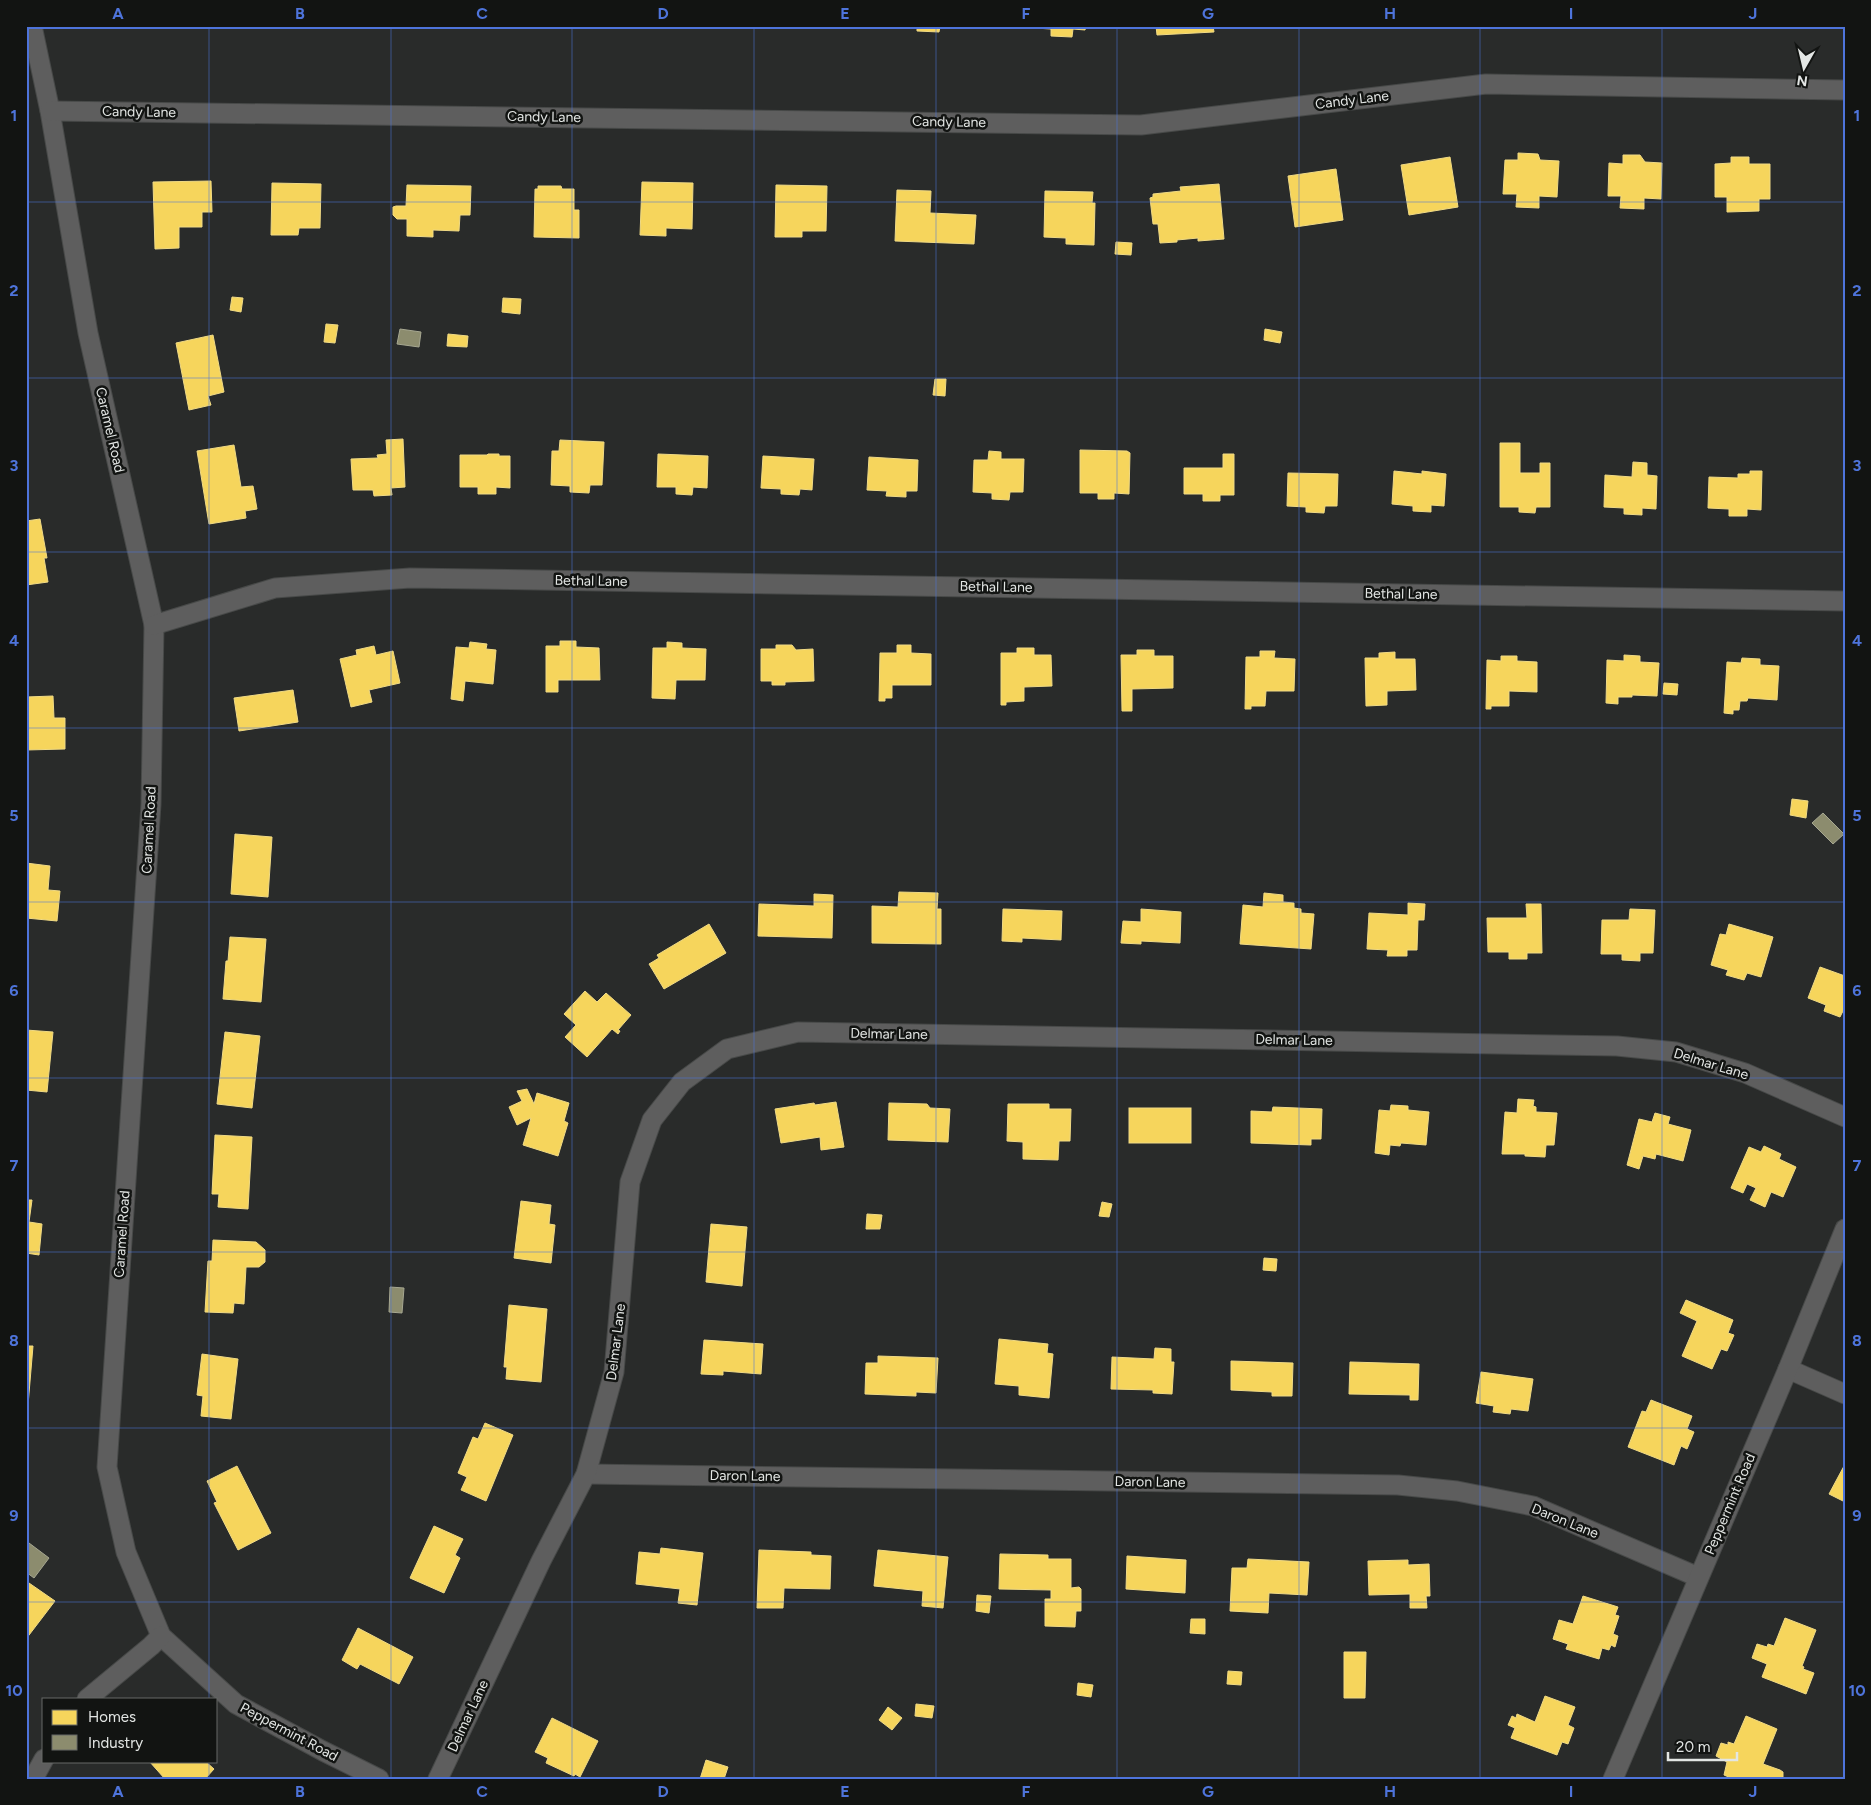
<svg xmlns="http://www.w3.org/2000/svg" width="1871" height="1805" viewBox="0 0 1871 1805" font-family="Figtree,sans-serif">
<rect width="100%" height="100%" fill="#292b2a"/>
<g fill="#f6d55c" stroke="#f0da85">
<polygon points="917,26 940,26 939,32 917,31"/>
<polygon points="1003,26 1086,26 1085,30 1073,29 1072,37 1051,36 1051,29"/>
<polygon points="1156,26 1213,26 1214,32 1157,35"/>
<polygon points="1518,153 1538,154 1540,160 1559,161 1557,197 1539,196 1539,208 1516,207 1517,194 1503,194 1505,160 1518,160"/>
<polygon points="1623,155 1640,155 1645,162 1662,163 1661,199 1644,198 1644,209 1620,208 1621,196 1608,196 1609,163 1623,164"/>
<polygon points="1450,157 1458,207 1409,215 1401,165"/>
<polygon points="1731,157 1749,157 1749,164 1770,164 1770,199 1759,199 1759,211 1727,212 1727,197 1715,197 1715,164 1731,163"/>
<polygon points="1336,169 1343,220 1295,227 1288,176"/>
<polygon points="211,181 212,212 202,212 202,227 179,227 179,248 155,249 153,182"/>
<polygon points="642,182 693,183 692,229 666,228 666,236 640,235"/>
<polygon points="272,183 321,184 320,228 299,228 298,235 271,235"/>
<polygon points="1219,184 1224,239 1198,241 1198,238 1177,240 1177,242 1160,243 1158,224 1153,224 1150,198 1153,197 1153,194 1181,191 1180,187"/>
<polygon points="407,185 471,186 470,215 460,215 459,231 433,230 433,237 407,236 407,219 397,219 393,215 393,207 396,206 406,206"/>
<polygon points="776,185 827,186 826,231 802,231 802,237 775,237"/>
<polygon points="538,186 561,186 562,189 574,189 574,210 579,210 579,238 534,237 535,189 538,189"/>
<polygon points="897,190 931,191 930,213 976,215 974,244 895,241"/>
<polygon points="1045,191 1093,192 1092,203 1095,203 1094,245 1066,244 1066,238 1044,237"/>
<polygon points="1116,242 1132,243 1131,255 1115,254"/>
<polygon points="232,297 243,298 241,312 230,310"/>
<polygon points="503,298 521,299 520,314 502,312"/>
<polygon points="326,324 338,325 335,343 324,342"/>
<polygon points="1265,329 1282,332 1280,343 1264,340"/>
<polygon points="448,334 468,336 467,347 447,346"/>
<polygon points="213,335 224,392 208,396 211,405 189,410 176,343"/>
<polygon points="935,379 946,379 945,396 933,395"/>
<polygon points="403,439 405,487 391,488 392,495 374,496 373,490 353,490 351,459 378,458 377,455 387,454 386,440"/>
<polygon points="560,440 604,442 602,485 590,485 589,493 570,492 570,486 551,485 552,451 559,451"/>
<polygon points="1500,443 1520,443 1520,473 1540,473 1540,463 1550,463 1550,507 1536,507 1535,513 1519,512 1519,507 1500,507"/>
<polygon points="234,445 241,487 253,486 257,509 245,511 246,518 209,524 197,451"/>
<polygon points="1080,450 1127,451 1130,453 1129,494 1114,493 1114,499 1098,499 1098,493 1080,493"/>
<polygon points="989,451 1001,452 1001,459 1024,459 1023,492 1010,492 1009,500 992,499 992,493 973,492 974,460 988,460"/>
<polygon points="488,454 499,454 499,456 510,456 510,488 496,487 496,494 478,494 478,487 460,487 460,455 487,455"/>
<polygon points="658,454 708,456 707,488 693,487 692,495 676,494 676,487 657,487"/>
<polygon points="1223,454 1234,454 1234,495 1220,495 1220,501 1203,501 1203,494 1184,494 1184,468 1223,468"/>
<polygon points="763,456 814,459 812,490 800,489 799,495 781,494 781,489 761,488"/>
<polygon points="869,457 918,460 917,491 906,491 906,497 886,496 887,491 867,490"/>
<polygon points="1633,462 1647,463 1647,475 1657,476 1656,509 1642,508 1642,515 1624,514 1624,508 1604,507 1605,475 1632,477"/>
<polygon points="1394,471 1422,474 1422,471 1446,474 1444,506 1431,505 1431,512 1413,511 1413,506 1392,504"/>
<polygon points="1750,471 1762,471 1761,510 1747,509 1747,516 1729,516 1729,509 1708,508 1709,477 1738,478 1738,474 1750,474"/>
<polygon points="1288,473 1338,474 1337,506 1325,506 1324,513 1306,512 1306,507 1287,506"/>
<polygon points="40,519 47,558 44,558 48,582 26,585 26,521"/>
<polygon points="560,641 576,641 576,647 599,648 600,680 558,680 558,692 546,692 546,646 560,646"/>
<polygon points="470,642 487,644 486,649 496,650 493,684 465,681 463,701 451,699 456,647 469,648"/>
<polygon points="667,642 682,643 682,648 706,649 705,680 676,680 675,699 652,698 653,648 667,648"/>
<polygon points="776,645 792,645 796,650 813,649 814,681 785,682 785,685 772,685 772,681 761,681 761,649 776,649"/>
<polygon points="897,645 911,645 911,653 931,654 931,685 892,685 892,698 885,698 885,701 879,701 880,653 897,653"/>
<polygon points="374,646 376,655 393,651 400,683 369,690 372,702 351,707 340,659 357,655 356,650"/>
<polygon points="1017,648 1034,648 1034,655 1051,655 1052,686 1024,687 1024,701 1006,702 1006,705 1001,705 1001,653 1017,653"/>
<polygon points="1137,650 1154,650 1154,656 1173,656 1173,688 1132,689 1132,711 1122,711 1121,655 1137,655"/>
<polygon points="1260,651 1275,651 1274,658 1295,659 1294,691 1266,691 1265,706 1251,706 1251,709 1245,709 1246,657 1260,657"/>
<polygon points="1395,652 1395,659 1415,659 1416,690 1387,691 1387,705 1366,706 1365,658 1379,658 1379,653"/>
<polygon points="1624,655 1640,656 1640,662 1659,663 1657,696 1632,695 1632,697 1618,697 1618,704 1606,703 1607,660 1624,661"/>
<polygon points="1501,656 1517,656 1517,661 1537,662 1537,692 1509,691 1509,706 1491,706 1491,709 1486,709 1487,660 1501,661"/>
<polygon points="1742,658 1760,659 1760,665 1779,666 1777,700 1748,698 1747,701 1740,701 1739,710 1733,710 1733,714 1724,713 1727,662 1741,663"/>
<polygon points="1664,683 1678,684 1677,695 1663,694"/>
<polygon points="293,690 298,722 239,731 234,698"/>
<polygon points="53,696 54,718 65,718 65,749 26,750 26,697"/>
<polygon points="1792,799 1808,801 1806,818 1790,815"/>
<polygon points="235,834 272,837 268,897 231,894"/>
<polygon points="26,863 50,866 48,890 60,891 57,921 26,918"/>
<polygon points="899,892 938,893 937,909 941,909 941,944 872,943 872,906 898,907"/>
<polygon points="1264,893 1283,895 1283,902 1294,903 1294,908 1301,909 1301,913 1314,914 1311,949 1240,944 1243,905 1263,907"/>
<polygon points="814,894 833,895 832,938 758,936 759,904 814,906"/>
<polygon points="1408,903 1425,904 1424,920 1418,920 1417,950 1407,950 1407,956 1387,956 1388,950 1367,949 1369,913 1408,915"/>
<polygon points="1526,904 1541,904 1542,953 1527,953 1527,959 1509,959 1509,952 1488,952 1487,918 1527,918"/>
<polygon points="1003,909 1062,911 1061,940 1022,938 1022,942 1002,941"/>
<polygon points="1141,909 1181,912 1180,943 1141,941 1141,944 1121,943 1123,921 1141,922"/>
<polygon points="1630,909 1655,910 1653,953 1640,953 1640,961 1622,960 1622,954 1601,954 1602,920 1629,920"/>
<polygon points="709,924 726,953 664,989 649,964 659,958 657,955"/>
<polygon points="1729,924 1773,937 1761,977 1747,973 1744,980 1726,975 1728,970 1711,965 1720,934 1726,935"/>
<polygon points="230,937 266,939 261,1002 223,999 226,961 228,961"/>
<polygon points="1820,967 1845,976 1845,1012 1843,1011 1840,1017 1824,1011 1826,1005 1808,998"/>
<polygon points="585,991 597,1002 606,993 631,1015 618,1030 620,1031 618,1034 612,1029 587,1057 565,1037 576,1025 564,1014"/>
<polygon points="26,1030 53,1032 47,1092 26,1090"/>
<polygon points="225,1032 260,1036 252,1108 217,1104"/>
<polygon points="527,1089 534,1104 537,1093 569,1103 564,1121 568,1123 558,1156 523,1145 531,1118 517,1125 509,1107 522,1101 517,1091"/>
<polygon points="1518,1099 1534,1100 1533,1106 1536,1107 1536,1112 1557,1113 1554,1145 1546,1145 1545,1157 1525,1156 1525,1154 1502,1154 1505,1112 1517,1113"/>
<polygon points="836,1102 844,1147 821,1150 820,1137 781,1143 775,1109 814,1103 815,1105"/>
<polygon points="889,1103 927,1104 930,1108 950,1109 948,1142 888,1140"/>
<polygon points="1008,1104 1049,1104 1049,1109 1071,1109 1070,1141 1059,1141 1058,1160 1023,1159 1023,1142 1007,1141"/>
<polygon points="1391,1105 1408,1106 1408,1110 1429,1112 1426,1145 1401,1143 1400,1146 1390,1145 1389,1155 1375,1153 1379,1110 1390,1111"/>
<polygon points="1273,1107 1322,1109 1321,1139 1311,1139 1311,1145 1251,1143 1251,1111 1272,1112"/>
<rect x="1129" y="1108" width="62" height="35"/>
<polygon points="1655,1113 1670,1117 1668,1124 1691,1130 1683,1161 1656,1154 1655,1159 1643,1156 1639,1169 1627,1165 1639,1119 1652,1122"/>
<polygon points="215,1135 252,1137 248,1209 218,1207 219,1194 212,1194"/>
<polygon points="1764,1146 1781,1154 1779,1159 1796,1167 1783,1197 1771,1192 1765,1207 1750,1200 1756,1188 1747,1184 1743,1193 1731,1188 1749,1147 1761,1152"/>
<polygon points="26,1200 32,1200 29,1222 42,1224 39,1255 26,1253"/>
<polygon points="521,1201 551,1205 549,1224 555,1225 551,1263 514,1258"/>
<polygon points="1102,1202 1112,1204 1109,1217 1099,1216"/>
<polygon points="867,1214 882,1215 880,1229 866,1229"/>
<polygon points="711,1224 747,1227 742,1286 706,1282"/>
<polygon points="213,1240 256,1242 265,1250 265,1262 259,1267 246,1267 244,1304 234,1303 233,1313 205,1312 208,1261 212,1261"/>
<polygon points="1264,1258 1277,1259 1276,1271 1263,1270"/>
<polygon points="1686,1300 1733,1320 1728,1333 1734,1335 1727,1351 1721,1349 1712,1369 1682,1356 1697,1321 1680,1313"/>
<polygon points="509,1305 547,1309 541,1382 506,1379 507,1367 504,1367"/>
<polygon points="999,1339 1048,1344 1047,1353 1053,1354 1049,1398 1019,1395 1019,1386 995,1384"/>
<polygon points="704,1340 763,1344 761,1374 723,1371 723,1375 701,1374"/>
<polygon points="26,1346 33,1346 27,1417 26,1417"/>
<polygon points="1155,1348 1171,1349 1171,1362 1174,1362 1172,1394 1153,1393 1153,1390 1111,1389 1112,1357 1154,1359"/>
<polygon points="202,1354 238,1359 231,1419 201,1416 203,1396 197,1395"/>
<polygon points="878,1356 938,1358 936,1393 916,1392 916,1396 865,1394 866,1363 878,1363"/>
<polygon points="1231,1361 1293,1363 1292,1396 1272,1396 1272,1392 1231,1390"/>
<polygon points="1350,1362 1419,1364 1418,1400 1410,1400 1410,1395 1349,1394"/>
<polygon points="1481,1372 1533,1379 1528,1411 1511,1409 1510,1414 1493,1412 1494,1406 1476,1403"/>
<polygon points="1651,1400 1692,1416 1687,1429 1694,1432 1687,1449 1681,1446 1674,1465 1628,1447 1642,1411 1646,1412"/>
<polygon points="485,1423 513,1435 486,1501 461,1490 467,1477 458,1473 473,1437 478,1439"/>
<polygon points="237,1466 271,1533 238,1550 214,1503 217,1502 207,1481"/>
<polygon points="1844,1466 1845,1467 1845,1502 1829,1494"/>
<polygon points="434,1526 463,1539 455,1555 460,1558 444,1593 410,1578"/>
<polygon points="661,1548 703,1553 697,1605 678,1603 680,1589 636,1584 639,1552 660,1554"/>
<polygon points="759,1550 811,1552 811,1555 831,1556 830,1589 784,1588 783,1608 757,1608"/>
<polygon points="878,1550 948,1557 943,1608 922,1606 923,1591 874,1586"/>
<polygon points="1000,1554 1048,1555 1048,1559 1071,1559 1071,1588 1079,1587 1081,1589 1081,1611 1076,1611 1075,1627 1045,1626 1045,1599 1051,1599 1051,1590 999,1589"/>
<polygon points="1127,1556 1186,1560 1185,1593 1126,1589"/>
<polygon points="1248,1559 1309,1562 1307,1595 1269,1593 1268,1613 1230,1611 1232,1568 1247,1568"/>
<polygon points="1408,1560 1408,1565 1429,1564 1430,1596 1426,1596 1427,1608 1410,1608 1410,1594 1369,1595 1368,1561"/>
<polygon points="29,1583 55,1601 26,1639 26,1587"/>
<polygon points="977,1595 991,1596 989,1613 976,1611"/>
<polygon points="1583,1596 1618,1607 1615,1615 1619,1616 1613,1634 1618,1636 1615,1647 1611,1645 1609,1650 1602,1648 1599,1659 1566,1649 1568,1644 1553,1639 1559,1620 1573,1624"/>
<polygon points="1785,1618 1816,1630 1802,1666 1804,1667 1803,1669 1814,1673 1806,1694 1762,1677 1767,1664 1752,1658 1757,1644 1767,1647 1768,1644 1774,1646"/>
<polygon points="1191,1619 1205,1619 1205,1634 1190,1633"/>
<polygon points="358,1628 413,1657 399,1684 360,1664 357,1669 342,1660"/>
<polygon points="1344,1652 1366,1652 1365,1698 1344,1698"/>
<polygon points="1228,1671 1242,1672 1241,1685 1227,1684"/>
<polygon points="1078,1683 1093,1685 1091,1697 1077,1695"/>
<polygon points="1545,1696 1575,1707 1568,1725 1574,1728 1568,1744 1562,1742 1557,1755 1511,1738 1515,1728 1508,1725 1512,1716 1516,1718 1517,1714 1535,1722"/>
<polygon points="916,1704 934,1706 932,1718 915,1716"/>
<polygon points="888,1707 902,1718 892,1730 879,1720"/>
<polygon points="1746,1716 1777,1729 1763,1764 1780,1770 1783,1772 1783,1779 1733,1779 1724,1775 1727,1762 1716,1756 1721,1743 1728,1745 1728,1742 1734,1744"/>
<polygon points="552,1718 598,1741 580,1777 575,1774 574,1776 546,1763 548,1758 535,1752"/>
<polygon points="706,1760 728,1767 724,1779 700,1779"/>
<polygon points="149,1761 205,1761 214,1769 205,1779 165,1779"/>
</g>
<g fill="#8c8c6e" stroke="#a6a791">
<polygon points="400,329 421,332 419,347 397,344"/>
<polygon points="1823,813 1844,834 1833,844 1812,823"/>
<polygon points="390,1287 404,1288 402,1313 389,1312"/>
<polygon points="29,1543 49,1558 34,1578 26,1572 26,1547"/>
</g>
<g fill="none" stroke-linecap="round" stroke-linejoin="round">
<g stroke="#474948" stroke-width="21">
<g id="minor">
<polyline points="32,26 50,111 88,333 154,625 151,804 107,1467 126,1552 161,1636 236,1704 323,1751 379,1779"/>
<polyline points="50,111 1141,125 1486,84 1845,90"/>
<polyline points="154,625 275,588 410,578 1845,601"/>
<polyline points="1788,1369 1845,1394"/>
<polyline points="586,1474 1398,1485 1457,1491 1533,1506 1698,1577"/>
<polyline points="87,1699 151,1646 161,1636"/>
<polyline points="33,1779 44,1759"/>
<polyline points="438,1779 541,1561 586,1474 614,1372 630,1182 652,1120 682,1082 727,1049 798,1032 1617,1046 1676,1052 1745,1073 1845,1117"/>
<polyline points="1613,1779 1788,1369 1845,1229"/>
</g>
</g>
<use href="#minor" stroke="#5e5e5e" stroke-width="19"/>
</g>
<path fill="none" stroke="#4e74db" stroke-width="1" stroke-opacity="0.55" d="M209,26V1699M391,26V1779M572,26V1779M754,26V1779M936,26V1779M1117,26V1779M1299,26V1779M1480,26V1779M1662,26V1779M26,202H1845M26,378H1845M26,552H1845M26,728H1845M26,902H1845M26,1078H1845M26,1252H1845M26,1428H1845M26,1602H1845M209,1761V1779"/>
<g text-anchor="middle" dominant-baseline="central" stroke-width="5" stroke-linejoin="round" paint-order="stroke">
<g font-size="14" fill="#e3e6e4" stroke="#121412">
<text transform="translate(1352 100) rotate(-7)">Candy Lane</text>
<text transform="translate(139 112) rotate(1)">Candy Lane</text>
<text transform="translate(544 117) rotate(1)">Candy Lane</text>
<text transform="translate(949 122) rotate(1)">Candy Lane</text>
<text transform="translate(110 430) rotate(77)">Caramel Road</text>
<text transform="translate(591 581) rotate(1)">Bethal Lane</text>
<text transform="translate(996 587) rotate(1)">Bethal Lane</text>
<text transform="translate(1401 594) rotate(1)">Bethal Lane</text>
<text transform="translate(149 830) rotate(-87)">Caramel Road</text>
<text transform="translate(889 1034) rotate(1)">Delmar Lane</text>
<text transform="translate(1294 1040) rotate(1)">Delmar Lane</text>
<text transform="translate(1711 1064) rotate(17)">Delmar Lane</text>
<text transform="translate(122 1234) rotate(-86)">Caramel Road</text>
<text transform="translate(616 1342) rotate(-83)">Delmar Lane</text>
<text transform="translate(745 1476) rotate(1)">Daron Lane</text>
<text transform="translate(1150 1482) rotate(1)">Daron Lane</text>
<text transform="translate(1730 1504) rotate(-67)">Peppermint Road</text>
<text transform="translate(1565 1521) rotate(22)">Daron Lane</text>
<text transform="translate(468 1716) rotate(-65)">Delmar Lane</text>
<text transform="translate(289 1732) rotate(28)">Peppermint Road</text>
</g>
</g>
<rect width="1871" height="1805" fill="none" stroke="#121412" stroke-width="55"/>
<rect x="42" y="1698" width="175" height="65" fill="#121412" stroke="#666866"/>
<rect x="52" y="1710" width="25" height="15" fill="#f6d55c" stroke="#666866"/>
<text x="88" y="1722" font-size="15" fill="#e3e6e4">Homes</text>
<rect x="52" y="1735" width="25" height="15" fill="#8c8c6e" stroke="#666866"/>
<text x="88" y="1748" font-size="15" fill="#e3e6e4">Industry</text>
<g transform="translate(1804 68) rotate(188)" stroke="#121412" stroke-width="4" paint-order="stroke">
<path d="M0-4L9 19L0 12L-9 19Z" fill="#e3e6e4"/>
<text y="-8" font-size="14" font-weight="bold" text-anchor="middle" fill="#e3e6e4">N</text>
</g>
<path d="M1668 1752v8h69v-8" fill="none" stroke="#e3e6e4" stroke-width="2.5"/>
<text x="1676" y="1752" font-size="15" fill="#e3e6e4" stroke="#121412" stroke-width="4" paint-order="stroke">20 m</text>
<rect x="28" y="28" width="1816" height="1750" fill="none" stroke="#4e74db" stroke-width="2"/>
<g font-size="16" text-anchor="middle" font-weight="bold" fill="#4e74db">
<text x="118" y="19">A</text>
<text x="300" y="19">B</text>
<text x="482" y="19">C</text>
<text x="663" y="19">D</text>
<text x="845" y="19">E</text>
<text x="1026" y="19">F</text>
<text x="1208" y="19">G</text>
<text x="1390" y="19">H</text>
<text x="1571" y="19">I</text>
<text x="1753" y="19">J</text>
<text x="14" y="121">1</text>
<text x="1857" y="121">1</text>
<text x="14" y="296">2</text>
<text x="1857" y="296">2</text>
<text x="14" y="471">3</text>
<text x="1857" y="471">3</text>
<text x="14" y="646">4</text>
<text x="1857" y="646">4</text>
<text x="14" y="821">5</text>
<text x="1857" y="821">5</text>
<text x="14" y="996">6</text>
<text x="1857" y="996">6</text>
<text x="14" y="1171">7</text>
<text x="1857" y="1171">7</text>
<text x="14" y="1346">8</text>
<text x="1857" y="1346">8</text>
<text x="14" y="1521">9</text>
<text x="1857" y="1521">9</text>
<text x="14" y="1696">10</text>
<text x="1857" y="1696">10</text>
<text x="118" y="1797">A</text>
<text x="300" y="1797">B</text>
<text x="482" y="1797">C</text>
<text x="663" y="1797">D</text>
<text x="845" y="1797">E</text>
<text x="1026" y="1797">F</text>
<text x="1208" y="1797">G</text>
<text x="1390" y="1797">H</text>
<text x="1571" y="1797">I</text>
<text x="1753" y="1797">J</text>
</g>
</svg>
